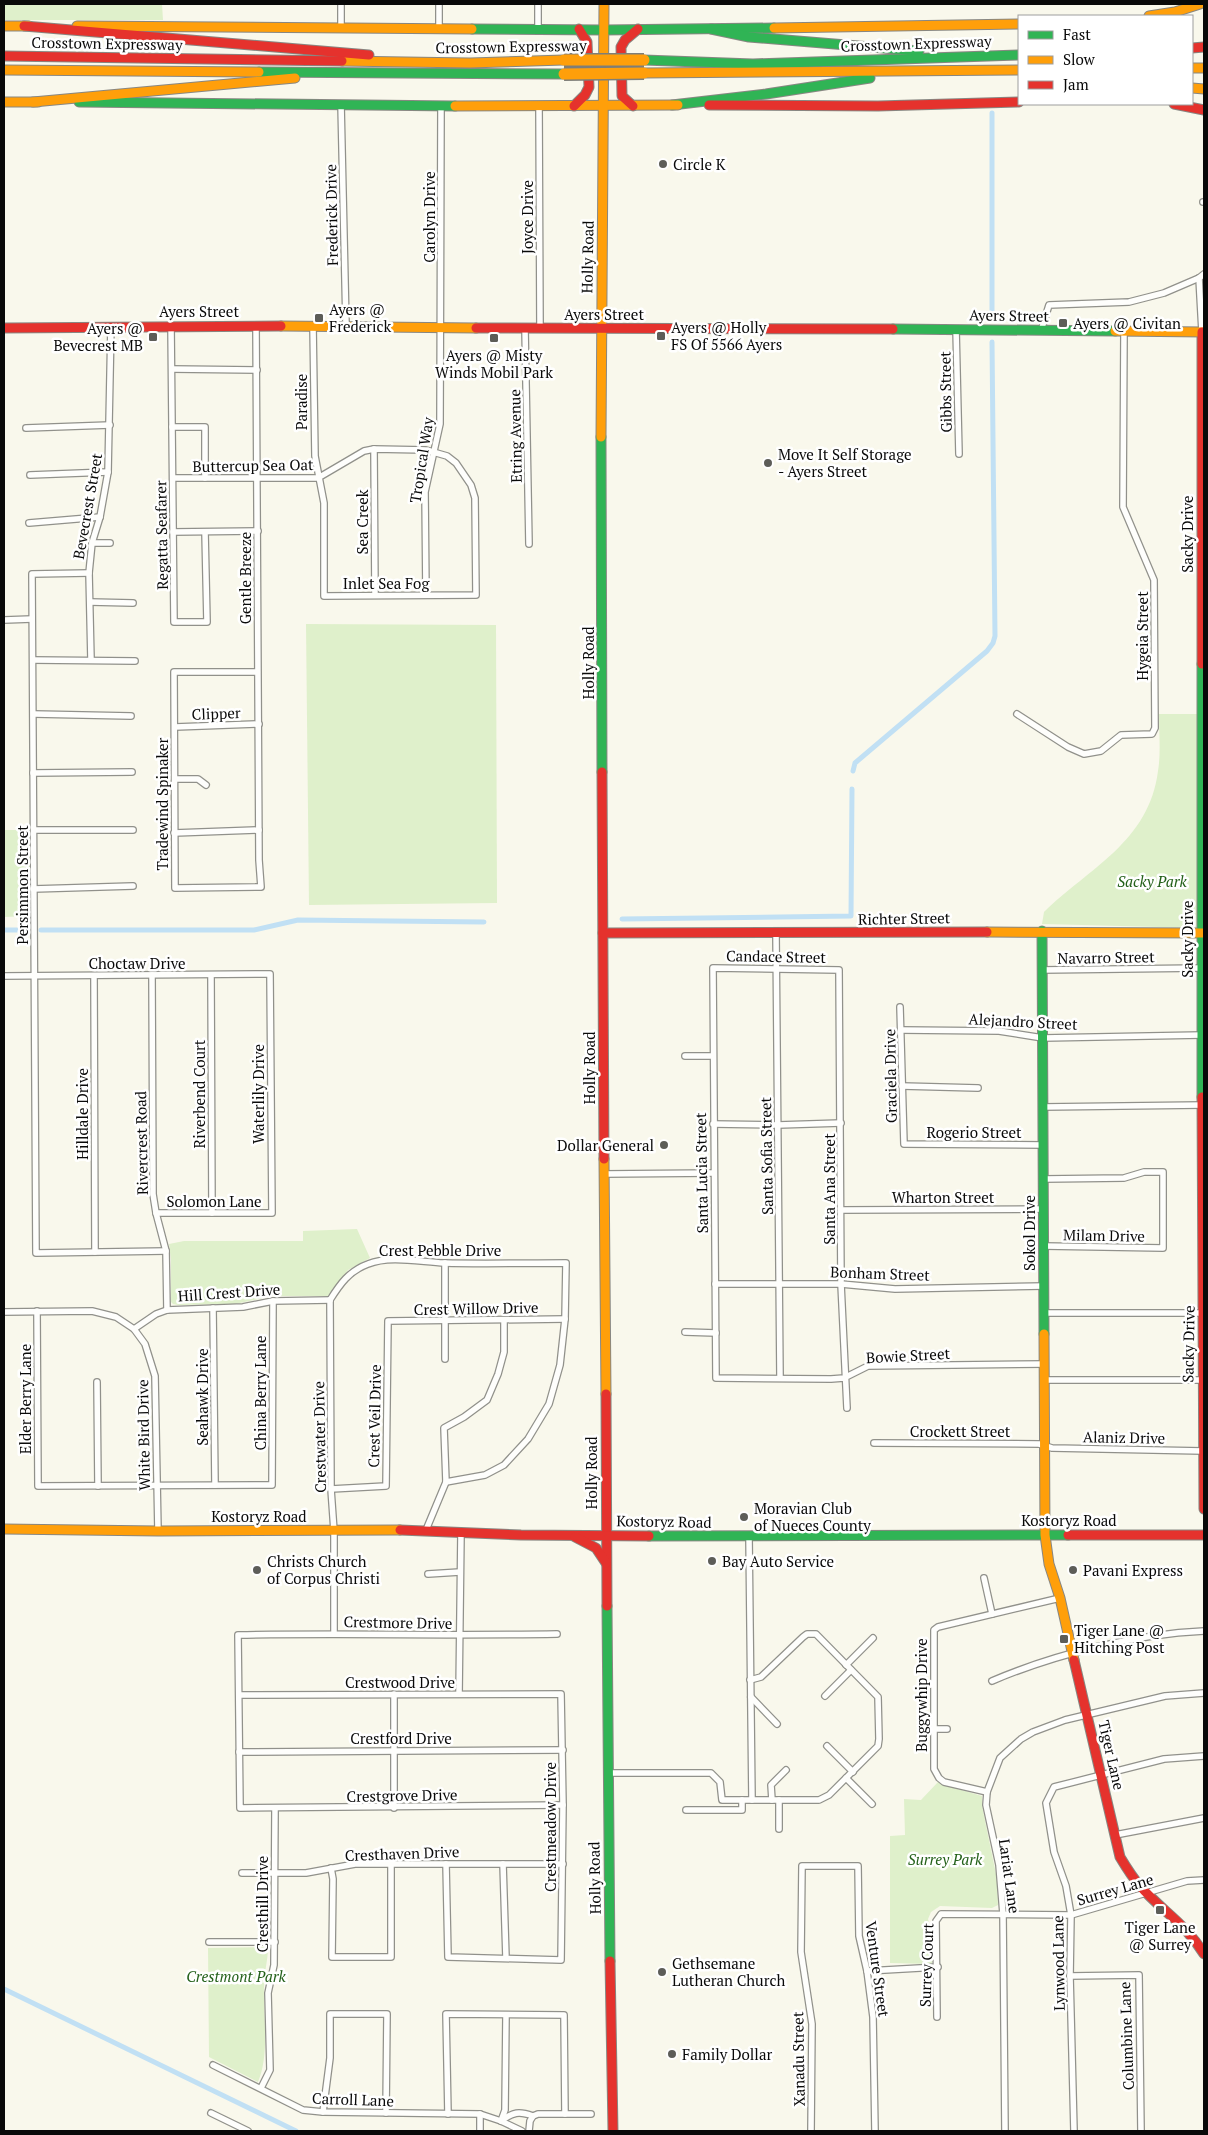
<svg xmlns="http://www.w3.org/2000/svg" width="1208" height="2135" viewBox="0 0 1208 2135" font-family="'PT Serif',serif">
<rect width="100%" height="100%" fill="#f9f8ec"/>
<g fill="#dff0cb">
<polygon points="4,4 162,4 163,20 4,20"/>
<polygon points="306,624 496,625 497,903 309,905"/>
<path d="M1159,714H1198V928L1042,924L1044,912C1089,868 1149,842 1158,771C1161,753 1159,733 1159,714Z"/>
<polygon points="4,830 30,830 30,916 4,917"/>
<polygon points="357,1229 370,1258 348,1270 328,1296 272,1296 235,1304 178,1305 173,1304 171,1302 171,1260 169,1244 184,1241 303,1241 303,1231"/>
<polygon points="938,1782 944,1785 982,1796 982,1806 997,1879 998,1905 992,1908 940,1906 931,1912 928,1919 932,1933 933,1961 931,1964 890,1963 890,1836 905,1835 904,1799 921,1800"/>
<path d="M268,1947C268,1960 264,1973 264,1986C263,2017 270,2053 258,2082L209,2057L208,1948Z"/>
</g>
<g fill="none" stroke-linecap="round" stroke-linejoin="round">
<g stroke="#c1e0f4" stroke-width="5">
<polyline points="992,113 992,315"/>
<polyline points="853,771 855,763 987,651 993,643 995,636 992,342"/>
<polyline points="622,919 851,916 852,789"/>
<polyline points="4,930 27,930"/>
<polyline points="41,930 254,930 298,920 484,922"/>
<polyline points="4,1989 296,2131"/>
</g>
<g stroke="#91918b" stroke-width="8">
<g id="street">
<polyline points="341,4 341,28"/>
<polyline points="439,4 439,29"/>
<polyline points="538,4 538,28"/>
<polyline points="341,104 346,325"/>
<polyline points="539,105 540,329"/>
<polyline points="1203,202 1204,202"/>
<polyline points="1199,278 1202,332"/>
<polyline points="171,326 174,622 207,622 205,532"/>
<polyline points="256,326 259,860 261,887 175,888 174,672 258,672"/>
<polyline points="525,329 529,544"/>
<polyline points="956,329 959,454"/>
<polyline points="1041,331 1049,305 1129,302 1164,293 1199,278 1204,274"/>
<polyline points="172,369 257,370"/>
<polyline points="172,427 205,427 205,478"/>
<polyline points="26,428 110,425"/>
<polyline points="374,449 375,595"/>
<polyline points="30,475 108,472"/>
<polyline points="173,478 318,478 364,451 374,449 426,450 447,456 456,463 471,485 475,498 476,595 324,596 324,503 315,456 313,326"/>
<polyline points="29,523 100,517"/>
<polyline points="173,532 258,531"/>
<polyline points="92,543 110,543"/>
<polyline points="89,573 32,574 36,1253 166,1251"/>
<polyline points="426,594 425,492 440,424 441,106"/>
<polyline points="90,602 133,603"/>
<polyline points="4,620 32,619"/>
<polyline points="33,660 135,661"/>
<polyline points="91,660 89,573 92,543 100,517 108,472 111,326"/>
<polyline points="34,714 131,716"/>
<polyline points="1017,714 1068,747 1084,754 1101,751 1121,735 1152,734 1155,728 1154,580 1123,507 1124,331"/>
<polyline points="175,727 259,724"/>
<polyline points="33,773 132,772"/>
<polyline points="175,779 198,779 206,785"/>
<polyline points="34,830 133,830"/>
<polyline points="174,833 259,830"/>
<polyline points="33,889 133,886"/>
<polyline points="776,934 780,1377"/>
<polyline points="1041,970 1202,968"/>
<polyline points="152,975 153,1194 156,1213 166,1251 167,1310"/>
<polyline points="211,975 212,1213"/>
<polyline points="4,976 270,974 272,1213 156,1213"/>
<polyline points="94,976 95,1252"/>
<polyline points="900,1007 904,1144 1044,1145"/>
<polyline points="902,1030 999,1031 1043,1038 1202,1035"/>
<polyline points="685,1056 713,1056"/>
<polyline points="902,1086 978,1088"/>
<polyline points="1043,1107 1202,1105"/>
<polyline points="713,1124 778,1125 841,1123"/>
<polyline points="605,1174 714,1173"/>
<polyline points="1044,1179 1124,1178 1144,1172 1163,1172 1163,1248 1044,1246"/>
<polyline points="842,1210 1044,1209"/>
<polyline points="445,1263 445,1359"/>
<polyline points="715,1284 841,1284 895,1289 1044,1286"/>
<path d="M330,1300C340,1284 349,1271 368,1264C390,1255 420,1262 444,1263C484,1264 525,1263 566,1263L565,1319L560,1365L549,1404L528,1439L504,1465L485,1475L446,1482"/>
<polyline points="330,1300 331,1489 334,1531 334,1633"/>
<polyline points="213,1308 215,1485"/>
<polyline points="37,1311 38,1486 272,1485 273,1301"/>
<polyline points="4,1312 92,1311 116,1317 134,1329 145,1344 155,1376 158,1531"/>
<polyline points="1044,1313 1203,1313"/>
<polyline points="134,1329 156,1314 167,1310 243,1307 273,1301 330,1300"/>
<polyline points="685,1332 716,1333"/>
<polyline points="1044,1380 1202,1380"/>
<polyline points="97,1382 98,1486"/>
<polyline points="847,1408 841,1284 839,970 713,968 716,1378 831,1379 844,1378 868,1366 1044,1364"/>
<polyline points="874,1443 1039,1444 1052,1448 1203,1451"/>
<polyline points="331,1489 386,1486 388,1321 565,1319"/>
<polyline points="426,1530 446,1482 444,1428 464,1417 487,1400 498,1374 504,1352 504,1320"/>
<polyline points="428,1574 460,1572"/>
<polyline points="984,1578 992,1614"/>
<path d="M557,1634C451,1636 345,1633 238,1635L240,1808L563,1805"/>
<polyline points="846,1665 873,1638"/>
<polyline points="750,1680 761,1677 803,1637 807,1634 816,1634 878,1697 879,1739 878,1746 829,1795 819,1800 752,1800"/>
<path d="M992,1681C1055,1654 1136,1634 1204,1631"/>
<polyline points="394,1694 394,1808"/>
<polyline points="459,1694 461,1533"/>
<polyline points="239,1695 561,1694 563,1805 561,1960 448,1957 446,1864"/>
<polyline points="825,1696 851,1670"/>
<polyline points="751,1697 777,1724"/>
<polyline points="933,1729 947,1729"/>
<polyline points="827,1746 853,1772"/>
<polyline points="239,1752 563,1750"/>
<polyline points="608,1773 711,1773 720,1782 722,1800 752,1800 749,1537"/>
<polyline points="846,1778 872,1804"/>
<polyline points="987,1792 944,1782 939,1778 934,1769 934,1630 938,1627 1060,1598"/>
<polyline points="772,1800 771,1785 786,1770"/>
<polyline points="686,1810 742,1810 742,1800"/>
<polyline points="779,1829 779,1800"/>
<polyline points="1115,1835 1204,1818"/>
<polyline points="503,1864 506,1958"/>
<polyline points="331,1868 333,1879 332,1957 391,1957 391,1864"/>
<polyline points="242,1873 306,1873 355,1864 563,1864"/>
<polyline points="209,1942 275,1942"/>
<polyline points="867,1971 938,1967"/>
<polyline points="1070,1976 1139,1975 1141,2131"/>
<polyline points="937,2017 936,1921 941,1914 1071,1915 1187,1881 1204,1880"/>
<polyline points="213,2065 303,2110 323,2112 480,2114 501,2121 522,2131"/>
<polyline points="261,2088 270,2070 268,1993 274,1965 275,1809"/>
<polyline points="323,2112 330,2058 330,2014 387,2014 386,2113"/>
<polyline points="211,2113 248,2131"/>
<polyline points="448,2114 446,2014 564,2015 565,2114"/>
<polyline points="501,2121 505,2110 506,2015"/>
<path d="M501,2121C513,2112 519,2111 533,2116"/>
<polyline points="480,2131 480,2114"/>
<polyline points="529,2131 530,2121 533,2116 538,2114 591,2114"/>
<polyline points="811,2131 812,2024 801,1952 802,1866 858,1866 859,1936 867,1971 873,2017 875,2131"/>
<polyline points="1005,2131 1003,1914 999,1865 986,1805 987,1792 1000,1758 1021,1739 1033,1732 1065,1720 1165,1696 1204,1693"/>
<polyline points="1074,2131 1070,1976 1071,1915 1066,1886 1054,1852 1046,1803 1054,1787 1164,1759 1204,1756"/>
</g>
</g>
<g stroke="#888782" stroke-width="11">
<g id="fast">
<polyline points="472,29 604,30 774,28"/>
<polyline points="711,29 749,37 919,51"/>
<polyline points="644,60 753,64 1019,55"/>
<polyline points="259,72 564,74"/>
<polyline points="79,102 455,106"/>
<polyline points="672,105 766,94 870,78"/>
<polyline points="893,329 1115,331"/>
<polyline points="601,437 602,772"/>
<polyline points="1202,664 1202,1097"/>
<polyline points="1042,931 1044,1334"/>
<polyline points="649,1536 1068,1535"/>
<polyline points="607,1606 610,1961"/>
</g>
</g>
<g stroke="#888782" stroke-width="11">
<g id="slow">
<polyline points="1149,16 1175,12 1200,4"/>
<polyline points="4,26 29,26"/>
<polyline points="77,26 472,29"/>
<polyline points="774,28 1019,24"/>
<polyline points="342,61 470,63 564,60"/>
<polyline points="1192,68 1204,68"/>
<polyline points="4,70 259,72"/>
<polyline points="644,73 1019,70"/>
<polyline points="1192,88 1204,89"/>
<polyline points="4,102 38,102"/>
<polyline points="33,102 295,78"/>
<polyline points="455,106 678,105"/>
<polyline points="281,326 476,328"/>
<polyline points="1115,331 1204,332"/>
<polyline points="601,437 604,4"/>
<polyline points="987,932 1204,933"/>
<polyline points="604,1159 606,1394"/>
<polyline points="1044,1334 1045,1535 1049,1564 1060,1598 1074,1660"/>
<polyline points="4,1529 158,1531 400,1530"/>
</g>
</g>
<g stroke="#888782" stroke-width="11">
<g id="jam">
<polyline points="24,26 369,55"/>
<polyline points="1192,48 1204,47"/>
<polyline points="4,56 342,61"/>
<polyline points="1174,104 1204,110"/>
<polyline points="709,105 878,106 1019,102"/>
<polyline points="574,106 585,95 589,87 587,42 579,29"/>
<polyline points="633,106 622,96 621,47 625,40 638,29"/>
<polyline points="4,328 281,326"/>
<polyline points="476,328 893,329"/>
<polyline points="1202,332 1202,664"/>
<polyline points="602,772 604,1159"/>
<polyline points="603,933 987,932"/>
<polyline points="1202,1097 1204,1509"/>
<polyline points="606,1394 607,1606"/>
<polyline points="400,1530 521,1535 649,1536"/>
<polyline points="1068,1535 1204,1535"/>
<polyline points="575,1537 596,1548 606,1563"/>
<path d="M1074,1660L1120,1857C1126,1867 1132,1877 1140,1886C1162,1911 1186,1924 1204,1954"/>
<polyline points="610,1961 613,2131"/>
</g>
</g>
<use href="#street" stroke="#fefefc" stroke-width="5.5"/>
<use href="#fast" stroke="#30b455" stroke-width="9"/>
<use href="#slow" stroke="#ff9f0a" stroke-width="9"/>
<use href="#jam" stroke="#e5322d" stroke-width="9"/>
<g stroke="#7e7e78" stroke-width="14" stroke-linecap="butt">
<g id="slow-bridge">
<polyline points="564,60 644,60"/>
<polyline points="564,74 644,73"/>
</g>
</g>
<use href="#slow-bridge" stroke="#ff9f0a" stroke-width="11"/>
</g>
<g fill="#5d5d58" stroke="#fff" stroke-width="2">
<circle cx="663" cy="164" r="5"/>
<rect x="314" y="313" width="10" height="10" rx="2.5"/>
<rect x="1058" y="318" width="10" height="10" rx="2.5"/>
<rect x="656" y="331" width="10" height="10" rx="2.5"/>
<rect x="148" y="332" width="10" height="10" rx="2.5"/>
<rect x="489" y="333" width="10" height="10" rx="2.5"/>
<circle cx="768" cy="463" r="5"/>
<circle cx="664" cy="1145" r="5"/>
<circle cx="744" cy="1517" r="5"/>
<circle cx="712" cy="1561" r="5"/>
<circle cx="257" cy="1570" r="5"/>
<circle cx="1073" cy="1570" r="5"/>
<rect x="1059" y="1634" width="10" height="10" rx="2.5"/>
<rect x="1155" y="1905" width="10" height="10" rx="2.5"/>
<circle cx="662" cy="1972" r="5"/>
<circle cx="672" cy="2054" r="5"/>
</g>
<g text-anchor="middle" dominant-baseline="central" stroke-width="5" stroke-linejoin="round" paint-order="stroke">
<g font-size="15" fill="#090909" stroke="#fff">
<text transform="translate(107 43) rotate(1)">Crosstown Expressway</text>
<text transform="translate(916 43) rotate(-2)">Crosstown Expressway</text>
<text transform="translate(511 46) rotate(-1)">Crosstown Expressway</text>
<text transform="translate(331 215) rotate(-91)">Frederick Drive</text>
<text transform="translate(429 217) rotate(-90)">Carolyn Drive</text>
<text transform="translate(527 217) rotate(-90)">Joyce Drive</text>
<text transform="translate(587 257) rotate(-89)">Holly Road</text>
<text x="199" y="311">Ayers Street</text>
<text x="604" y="314">Ayers Street</text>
<text transform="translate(1009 315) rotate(1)">Ayers Street</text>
<text transform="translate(945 392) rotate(-91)">Gibbs Street</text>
<text transform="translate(301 402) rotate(-90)">Paradise</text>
<text transform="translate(515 436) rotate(-91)">Etring Avenue</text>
<text transform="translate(421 460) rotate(-81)">Tropical Way</text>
<text transform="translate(253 465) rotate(-1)">Buttercup Sea Oat</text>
<text transform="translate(87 506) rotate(-80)">Bevecrest Street</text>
<text transform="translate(362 522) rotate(-90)">Sea Creek</text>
<text transform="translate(1187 534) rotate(-90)">Sacky Drive</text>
<text transform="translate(161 535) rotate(-91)">Regatta Seafarer</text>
<text transform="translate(245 578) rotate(-90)">Gentle Breeze</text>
<text x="386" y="583">Inlet Sea Fog</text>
<text transform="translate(1142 636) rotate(-90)">Hygeia Street</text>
<text transform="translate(588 663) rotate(-90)">Holly Road</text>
<text transform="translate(216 713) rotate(-2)">Clipper</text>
<text transform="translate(162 804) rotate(-90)">Tradewind Spinaker</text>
<text transform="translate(22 885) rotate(-90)">Persimmon Street</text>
<text transform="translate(904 918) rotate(-1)">Richter Street</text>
<text transform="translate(1187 939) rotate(-90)">Sacky Drive</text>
<text transform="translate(776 956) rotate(1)">Candace Street</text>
<text transform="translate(1106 957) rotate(-1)">Navarro Street</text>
<text x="137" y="963">Choctaw Drive</text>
<text transform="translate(1023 1021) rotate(3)">Alejandro Street</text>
<text transform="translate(589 1068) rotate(-90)">Holly Road</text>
<text transform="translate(890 1076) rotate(-91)">Graciela Drive</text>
<text transform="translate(199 1094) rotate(-90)">Riverbend Court</text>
<text transform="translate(258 1094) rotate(-90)">Waterlily Drive</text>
<text transform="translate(82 1114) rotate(-90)">Hilldale Drive</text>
<text x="974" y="1132">Rogerio Street</text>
<text transform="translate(141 1143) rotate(-91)">Rivercrest Road</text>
<text transform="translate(766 1156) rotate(-91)">Santa Sofia Street</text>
<text transform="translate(701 1173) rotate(-91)">Santa Lucia Street</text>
<text transform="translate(829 1189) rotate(-90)">Santa Ana Street</text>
<text x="943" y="1197">Wharton Street</text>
<text x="214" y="1201">Solomon Lane</text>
<text transform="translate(1029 1233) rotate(-90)">Sokol Drive</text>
<text transform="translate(1104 1235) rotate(1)">Milam Drive</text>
<text x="440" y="1250">Crest Pebble Drive</text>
<text transform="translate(880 1273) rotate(2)">Bonham Street</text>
<text transform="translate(229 1292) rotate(-4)">Hill Crest Drive</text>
<text transform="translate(476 1308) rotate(-1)">Crest Willow Drive</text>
<text transform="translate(1188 1344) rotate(-89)">Sacky Drive</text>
<text transform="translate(908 1355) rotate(-3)">Bowie Street</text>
<text transform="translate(260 1393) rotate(-90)">China Berry Lane</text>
<text transform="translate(202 1397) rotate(-90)">Seahawk Drive</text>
<text transform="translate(25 1399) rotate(-90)">Elder Berry Lane</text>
<text transform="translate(374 1416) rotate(-89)">Crest Veil Drive</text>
<text x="960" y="1431">Crockett Street</text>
<text transform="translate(143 1435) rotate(-91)">White Bird Drive</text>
<text transform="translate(319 1437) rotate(-91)">Crestwater Drive</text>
<text transform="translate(1124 1437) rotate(1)">Alaniz Drive</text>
<text transform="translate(591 1473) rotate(-90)">Holly Road</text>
<text x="259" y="1516">Kostoryz Road</text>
<text x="1069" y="1520">Kostoryz Road</text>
<text transform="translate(664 1521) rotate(1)">Kostoryz Road</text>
<text transform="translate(398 1622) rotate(1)">Crestmore Drive</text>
<text x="400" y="1682">Crestwood Drive</text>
<text transform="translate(921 1695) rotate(-90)">Buggywhip Drive</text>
<text x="401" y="1738">Crestford Drive</text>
<text transform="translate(1112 1755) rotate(77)">Tiger Lane</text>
<text transform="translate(402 1795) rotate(-1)">Crestgrove Drive</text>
<text transform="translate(550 1827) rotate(-90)">Crestmeadow Drive</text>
<text transform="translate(402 1853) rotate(-2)">Cresthaven Drive</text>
<text transform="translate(1010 1876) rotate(82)">Lariat Lane</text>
<text transform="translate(594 1878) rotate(-91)">Holly Road</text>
<text transform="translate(1115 1889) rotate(-16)">Surrey Lane</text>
<text transform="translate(262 1904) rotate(-90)">Cresthill Drive</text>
<text transform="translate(1058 1963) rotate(-91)">Lynwood Lane</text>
<text transform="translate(926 1965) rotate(-88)">Surrey Court</text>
<text transform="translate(878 1969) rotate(82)">Venture Street</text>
<text transform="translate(1126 2036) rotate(-92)">Columbine Lane</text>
<text transform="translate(798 2059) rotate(-91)">Xanadu Street</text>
<text transform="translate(353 2099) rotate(2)">Carroll Lane</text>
</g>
<g font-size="15" fill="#090909" stroke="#fff" text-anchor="start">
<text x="673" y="164">Circle K</text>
<text x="329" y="309">Ayers @<tspan x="329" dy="17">Frederick</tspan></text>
<text x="1073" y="323">Ayers @ Civitan</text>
<text x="671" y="327">Ayers @ Holly<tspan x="671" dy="17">FS Of 5566 Ayers</tspan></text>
<text x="143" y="328" text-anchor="end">Ayers @<tspan x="143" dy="17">Bevecrest MB</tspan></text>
<text x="494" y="355" text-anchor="middle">Ayers @ Misty<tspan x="494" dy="17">Winds Mobil Park</tspan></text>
<text x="778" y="454">Move It Self Storage<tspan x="778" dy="17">- Ayers Street</tspan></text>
<text x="654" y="1145" text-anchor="end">Dollar General</text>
<text x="754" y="1508">Moravian Club<tspan x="754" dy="17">of Nueces County</tspan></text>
<text x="267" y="1561">Christs Church<tspan x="267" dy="17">of Corpus Christi</tspan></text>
<text x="722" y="1561">Bay Auto Service</text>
<text x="1083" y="1570">Pavani Express</text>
<text x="1074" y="1630">Tiger Lane @<tspan x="1074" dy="17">Hitching Post</tspan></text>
<text x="1160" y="1927" text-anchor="middle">Tiger Lane<tspan x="1160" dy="17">@ Surrey</tspan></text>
<text x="672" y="1963">Gethsemane<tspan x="672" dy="17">Lutheran Church</tspan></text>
<text x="682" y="2054">Family Dollar</text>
</g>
<g font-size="15" font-style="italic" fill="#24611a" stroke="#fff">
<text x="1152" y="881">Sacky Park</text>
<text x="945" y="1859">Surrey Park</text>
<text x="236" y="1976">Crestmont Park</text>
</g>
</g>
<rect width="1208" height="2135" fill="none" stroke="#090909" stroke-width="10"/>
<rect x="1018" y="15" width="175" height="90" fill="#ffffff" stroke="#9d9d9d"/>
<rect x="1028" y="31" width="25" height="8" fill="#30b455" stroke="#9d9d9d"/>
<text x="1063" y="40" font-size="15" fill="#090909">Fast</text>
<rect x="1028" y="56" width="25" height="8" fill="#ff9f0a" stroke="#9d9d9d"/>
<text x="1063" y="65" font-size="15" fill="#090909">Slow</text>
<rect x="1028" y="81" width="25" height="8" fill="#e5322d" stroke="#9d9d9d"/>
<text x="1063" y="90" font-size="15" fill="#090909">Jam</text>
</svg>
